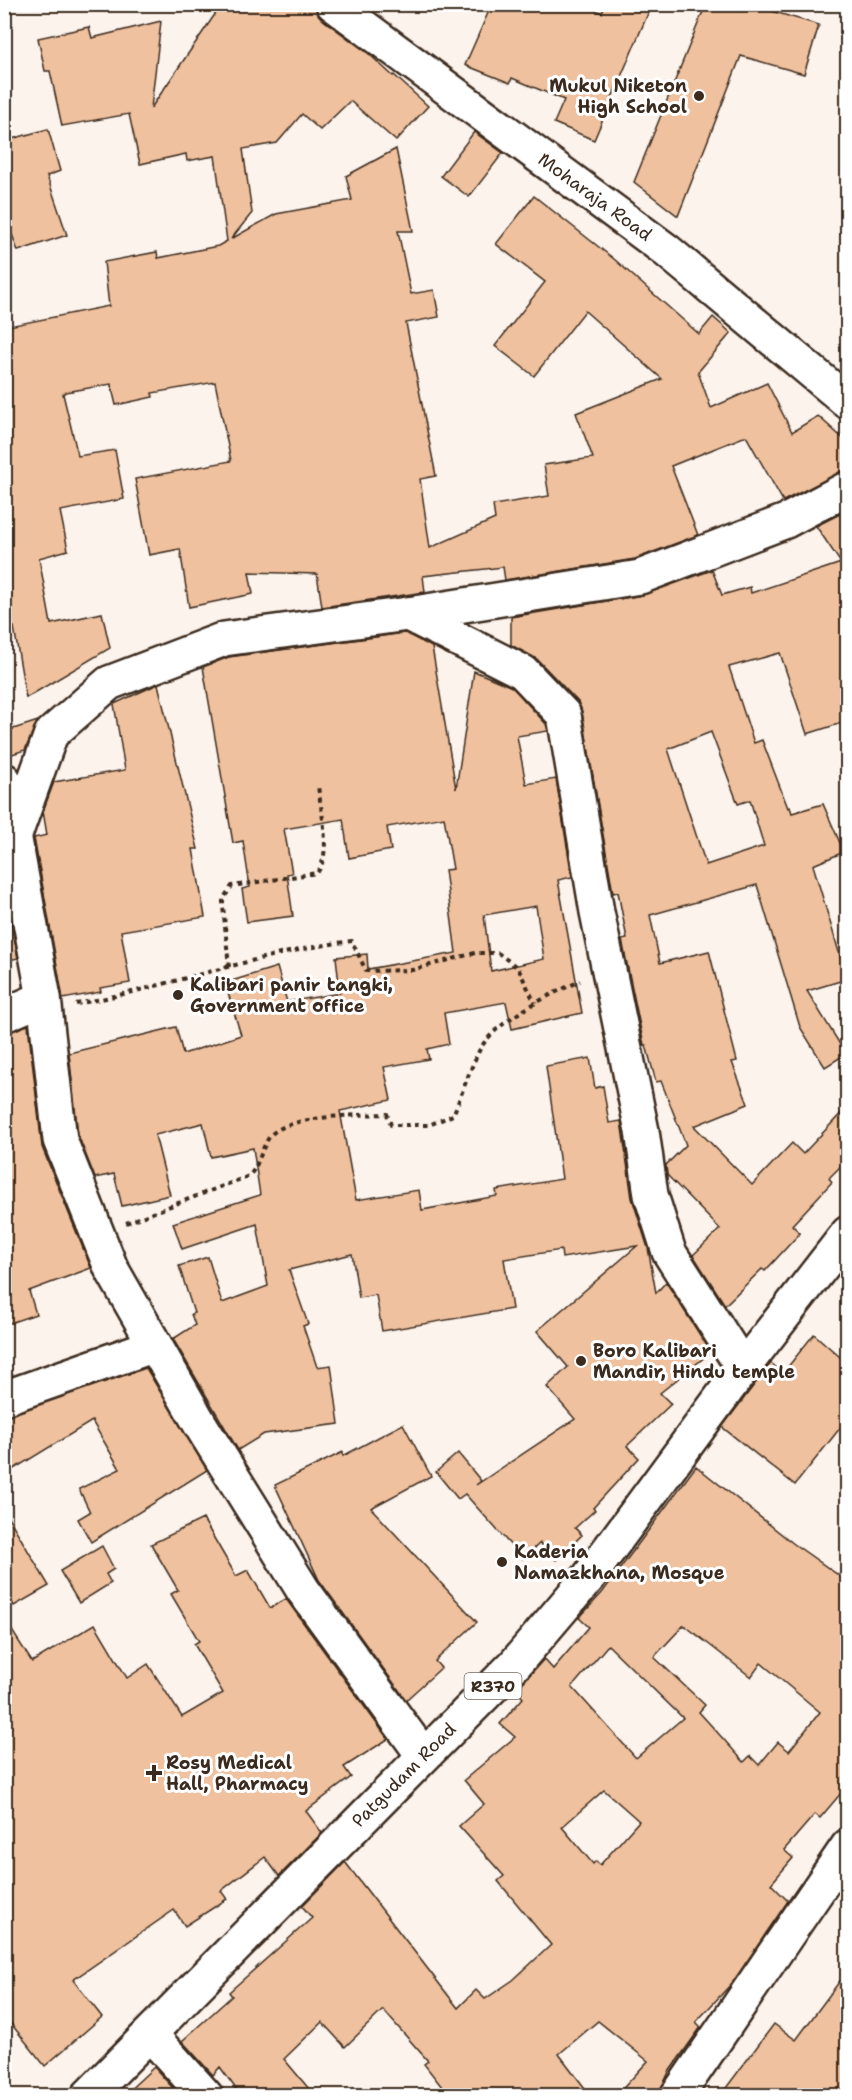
<svg xmlns="http://www.w3.org/2000/svg" width="852" height="2100" viewBox="0 0 852 2100" font-family="'Shantell Sans',sans-serif">
<rect width="100%" height="100%" fill="#fcf3ec"/>
<filter id="ink" filterUnits="userSpaceOnUse"><feTurbulence type="fractalNoise" baseFrequency=".0167" numOctaves="2"/><feDisplacementMap in="SourceGraphic" scale="12" xChannelSelector="R" yChannelSelector="G"/><feConvolveMatrix kernelMatrix="1 2 1 2 8 2 1 2 1" color-interpolation-filters="sRGB"/></filter>
<g filter="url(#ink)">
<g fill="#efc19e" stroke="#3b2a1e" stroke-width="1.5" fill-rule="evenodd">
<polygon points="222,4 315,4 322,19 369,54 393,76 394,75 428,106 396,141 350,101 320,130 302,114 277,143 243,149 252,213 231,239 276,214 352,200 346,176 396,149 413,231 398,231 411,294 434,290 439,317 406,323 436,476 420,479 430,548 495,519 493,505 549,496 544,465 593,458 576,413 662,379 585,311 534,376 495,346 545,282 496,244 534,196 614,259 699,334 713,317 731,333 698,372 711,408 767,383 792,432 818,416 848,443 848,469 783,501 746,436 671,466 698,535 635,559 505,580 503,567 423,576 425,592 322,607 317,574 249,572 253,594 189,607 180,549 149,555 135,479 231,461 215,382 152,393 153,397 116,405 111,384 66,392 63,394 78,456 115,450 124,499 60,511 68,550 39,558 51,624 102,613 110,648 26,698 14,627 4,628 4,327 109,306 104,262 157,252 158,258 218,246 227,241 215,156 187,161 186,154 140,164 129,114 62,126 50,71 45,71 38,38 89,27 92,38 161,21 151,108"/>
<polygon points="492,4 583,4 602,13 605,4 652,4 594,140 554,123 564,100 512,78 510,83 465,65"/>
<polygon points="706,4 747,4 819,25 804,74 741,56 678,216 634,182"/>
<polygon points="48,129 60,171 47,176 67,235 18,251 4,212 4,141"/>
<polygon points="474,132 503,153 469,197 441,176"/>
<path d="M848,510V721L807,734L780,653L729,667L754,743L762,740L788,808L790,807L792,813L823,804L844,852L813,865L847,979L807,991L846,1054L825,1067L800,1027L757,885L650,915L660,963L709,951L737,1061L732,1062L748,1104L694,1126L752,1185L792,1143L803,1154L848,1106V1159L829,1178L832,1182L792,1225L800,1233L765,1271L762,1269L725,1305L693,1255L720,1229L667,1175L666,1165L686,1145L661,1081L656,1082L646,1045H644L622,940L627,939L618,892L613,893L582,712L578,702L537,659L511,645V617L643,595L712,570L722,595L750,587L751,593L841,563L816,526ZM711,732L738,804L750,800L764,846L706,865L668,749Z"/>
<path d="M405,633L432,647L456,789L474,671L512,687L546,724L548,731L517,736L526,784L556,779L572,877L558,880L582,1013L512,1029L506,1002L444,1013L449,1044L427,1049L429,1059L384,1067L391,1100L340,1111L356,1200L419,1190L422,1210L497,1196L496,1190L562,1179L546,1066L590,1058L595,1088L603,1086L609,1123L621,1121L632,1198L648,1248L656,1293L666,1282L711,1352L660,1393L671,1404L627,1446L639,1458L593,1508L595,1510L575,1528L582,1535L556,1560L540,1543L523,1559L465,1494L458,1499L436,1472L458,1453L481,1481L476,1485L575,1419L547,1387L568,1367L537,1331L637,1246L562,1258L561,1250L504,1259L512,1309L382,1331L376,1295L359,1298L352,1254L289,1270L308,1324L303,1326L317,1367L331,1365L339,1424L264,1434L238,1450L173,1339L195,1325L191,1314L194,1313L179,1266L208,1257L222,1303L268,1286L257,1224L182,1249L173,1223L260,1195L253,1148L211,1157L203,1123L155,1135L170,1195L122,1206L114,1174L95,1178L78,1135L69,1053L176,1027L183,1054L241,1035L225,983L277,967L287,1002L340,993L336,957L367,954L368,969L456,953L445,870L453,869L444,817L387,827L391,850L349,858L343,819L284,829L292,873L287,874L293,916L247,922L242,889L250,887L243,841L233,843L203,667L229,657ZM536,906L544,959L491,971L484,915Z"/>
<polygon points="158,684 198,849 193,849 205,917 121,931 130,983 100,988 101,992 63,999 34,838 47,835 43,811 54,782 125,770 114,704"/>
<polygon points="38,721 25,750 9,755 4,732"/>
<polygon points="4,887 18,958 4,961"/>
<polygon points="28,1025 42,1147 91,1268 29,1291 36,1314 4,1325 4,1033"/>
<polygon points="814,1334 848,1364 848,1418 795,1485 722,1427 771,1363 783,1373"/>
<polygon points="146,1368 207,1470 91,1542 78,1519 90,1512 79,1489 120,1469 92,1421 4,1475 4,1416"/>
<polygon points="403,1424 431,1476 371,1508 477,1622 435,1661 441,1668 406,1700 319,1580 275,1485 343,1452 343,1456"/>
<path d="M696,1466L794,1544L848,1582V1785L820,1818L815,1814L784,1850L793,1858L771,1884L788,1901L733,1982L696,2022L701,2027L669,2072L658,2096H616L648,2061L598,2021L559,2054L591,2096H449L424,2064L428,2061L383,2010L345,2047L322,2022L284,2059L315,2096H241L220,2067L213,2075L182,2041L232,1996L229,1992L312,1918L302,1906L345,1862L458,2008L476,1990L485,1999L513,1980L551,1945L498,1881L504,1876L459,1826L484,1804L464,1780L515,1737L500,1724L523,1698L516,1690L544,1659L553,1669L589,1627L579,1618L602,1593ZM684,1625L751,1677L761,1663L820,1712L789,1751L778,1742L759,1765L750,1756L744,1762L699,1712L705,1705L654,1657ZM608,1645L683,1718L636,1758L572,1687ZM604,1790L639,1821L600,1865L596,1861L593,1864L562,1827Z"/>
<polygon points="4,1510 49,1586 14,1606 4,1590"/>
<polygon points="203,1519 236,1576 248,1570 270,1608 286,1599 388,1739 344,1767 351,1777 306,1811 322,1833 279,1876 265,1857 221,1891 227,1899 185,1926 174,1910 73,1980 102,2017 45,2066 4,2015 4,1618 32,1662 95,1624 127,1678 148,1664 182,1717 223,1693 194,1644 199,1641 171,1594 178,1590 151,1544"/>
<polygon points="102,1546 114,1569 106,1574 111,1583 79,1603 60,1571"/>
<polygon points="848,1970 848,2082 838,2096 720,2096 774,2024 796,2040"/>
<polygon points="154,2067 180,2096 123,2096"/>
</g>
<g fill="none" stroke-linecap="round" stroke-linejoin="round">
<g stroke="#3b2a1e" stroke-width="38">
<g id="minor">
<polyline points="333,4 666,250 848,402"/>
<polyline points="408,614 523,672 564,715 597,912 642,1131 651,1195 669,1252 743,1368"/>
<polyline points="4,780 44,998 60,1140 111,1268 200,1424 303,1590 423,1755"/>
<polyline points="16,832 51,734 109,683 224,639 408,614 640,577 786,521 848,488"/>
<polyline points="4,1015 44,998"/>
<polyline points="4,1398 155,1345"/>
<polyline points="150,2034 206,2096"/>
<polyline points="677,2096 848,1846"/>
</g>
</g>
<g stroke="#3b2a1e" stroke-width="38">
<polyline id="major" points="88,2096 515,1664 588,1578 743,1368 848,1233"/>
</g>
<g stroke="#3b2a1e" stroke-width="4" stroke-dasharray="4.5 4.5" stroke-linecap="butt">
<path d="M229,967L223,906V899L232,886L317,873C333,852 320,809 318,785"/>
<path d="M76,1004C169,987 258,953 352,941L366,971L412,970L475,953H498L518,968L535,1003"/>
<path d="M126,1223L249,1176C260,1164 261,1148 270,1136C287,1115 361,1115 387,1114L391,1125H429L453,1115C462,1094 469,1071 479,1051C494,1021 551,994 580,981"/>
</g>
<use href="#minor" stroke="#fff" stroke-width="33"/>
<use href="#major" stroke="#fff" stroke-width="33"/>
</g>
</g>
<g fill="#3b2a1e" stroke="#fff" stroke-width="2">
<circle cx="699" cy="96" r="6"/>
<circle cx="178" cy="995" r="6"/>
<circle cx="581" cy="1361" r="6"/>
<circle cx="502" cy="1562" r="6"/>
<path d="M151 1764h6v6h6v6h-6v6h-6v-6h-6v-6h6z"/>
</g>
<g text-anchor="middle" dominant-baseline="central" stroke-width="6" stroke-linejoin="round" paint-order="stroke">
<rect fill="#fff" stroke="#766a62" stroke-width="1.5" x="464.5" y="1673" width="57" height="26" rx="4.5"/>
<g font-size="16" font-weight="bold" fill="#3b2a1e">
<text x="493" y="1686">R370</text>
</g>
<g font-size="18" font-weight="bold" fill="#3b2a1e" stroke="#fff" text-anchor="start">
<text x="687" y="86" text-anchor="end">Mukul Niketon<tspan x="687" dy="21">High School</tspan></text>
<text x="190" y="985">Kalibari panir tangki,<tspan x="190" dy="21">Government office</tspan></text>
<text x="593" y="1351">Boro Kalibari<tspan x="593" dy="21">Mandir, Hindu temple</tspan></text>
<text x="514" y="1552">Kaderia<tspan x="514" dy="21">Namazkhana, Mosque</tspan></text>
<text x="166" y="1763">Rosy Medical<tspan x="166" dy="21">Hall, Pharmacy</tspan></text>
</g>
<g font-size="18" fill="#3b2a1e" stroke="#fff">
<text transform="translate(595 197) rotate(36)">Moharaja Road</text>
<text transform="translate(404 1775) rotate(-45)">Patgudam Road</text>
</g>
</g>
<rect width="852" height="2100" fill="none" stroke="#fff" stroke-width="24"/>
<rect x="12" y="12" width="828" height="2076" fill="none" stroke="#3b2a1e" stroke-width="2" filter="url(#ink)"/>
</svg>
